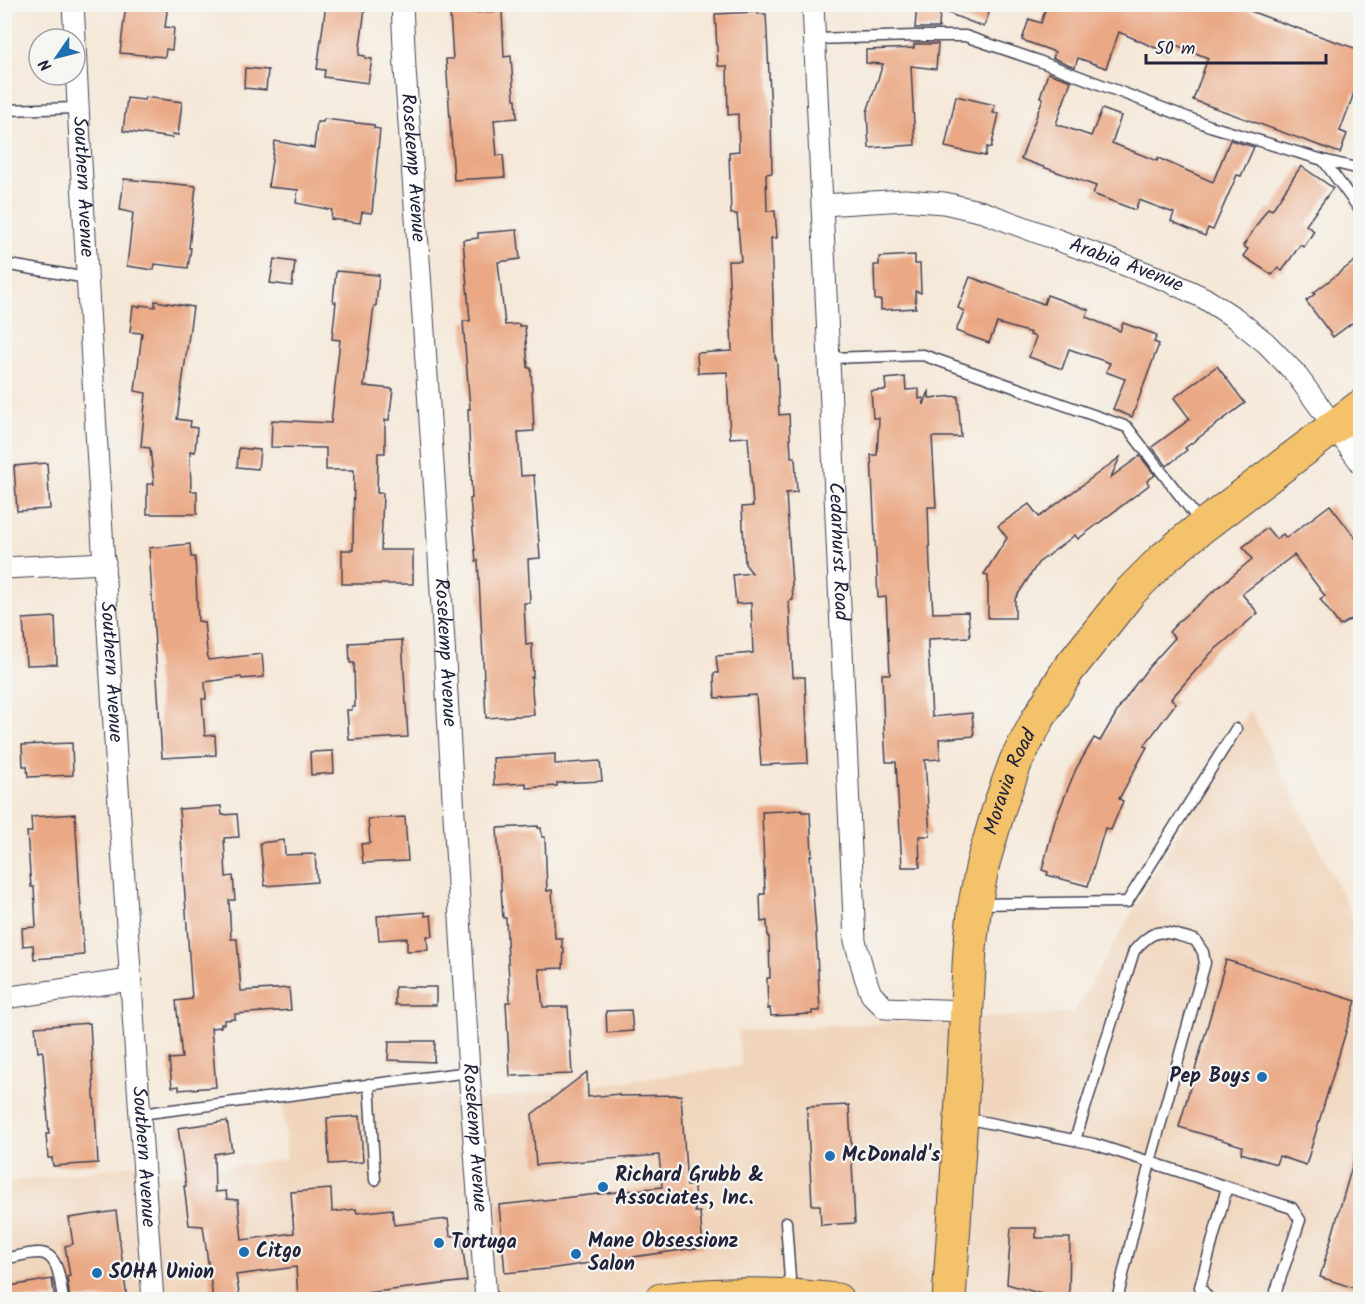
<svg xmlns="http://www.w3.org/2000/svg" width="1365" height="1304" viewBox="0 0 1365 1304" font-family="Kalam,sans-serif">
<rect width="100%" height="100%" fill="#f6f6f2"/>
<filter id="ink" filterUnits="userSpaceOnUse"><feTurbulence type="fractalNoise" baseFrequency=".0167" numOctaves="2"/><feDisplacementMap in="SourceGraphic" scale="12" xChannelSelector="R" yChannelSelector="G"/><feConvolveMatrix kernelMatrix="1 2 1 2 8 2 1 2 1" color-interpolation-filters="sRGB"/></filter>
<filter id="wash" filterUnits="userSpaceOnUse"><feTurbulence type="fractalNoise" baseFrequency=".008" numOctaves="4" result="noise"/><feDisplacementMap in="SourceGraphic" scale="24" xChannelSelector="R" yChannelSelector="G"/><feGaussianBlur stdDeviation="1.35" result="paint"/><feColorMatrix in="noise" values="0 0 0 0 0 0 0 0 0 0 0 0 0 0 0 0 0 1.4 0 .05"/><feComposite in="paint" operator="in"/></filter>
<g filter="url(#wash)">
<rect width="100%" height="100%" fill="#f5e8d8"/>
<polygon fill="#f0d5bc" points="1250,709 1360,931 1360,1299 5,1299 4,1183 143,1163 143,1177 162,1176 287,1159 282,1095 472,1070 474,1101 741,1066 738,1031 1074,1013"/>
<g id="blocks">
<g fill="#eaa884">
<polygon points="126,4 168,4 165,27 174,28 172,50 166,49 165,57 120,53"/>
<polygon points="326,4 358,4 358,6 365,8 359,55 365,56 365,58 372,59 368,83 324,77 325,70 317,69"/>
<polygon points="917,4 992,4 984,27 940,10 939,28 915,28"/>
<polygon points="1047,4 1232,4 1274,20 1360,50 1360,96 1354,93 1340,131 1347,134 1340,153 1193,100 1208,58 1171,43 1167,53 1119,32 1106,68 1078,58 1075,67 1053,58 1055,52 1022,40 1029,19 1041,23"/>
<polygon points="502,11 504,57 511,56 514,99 516,99 517,118 494,120 497,156 503,155 505,177 454,180 446,59 453,59 450,14"/>
<polygon points="758,12 758,14 766,14 771,112 772,173 766,174 767,211 775,211 777,238 771,238 775,358 776,358 777,365 779,415 789,414 791,457 795,457 797,492 786,493 793,600 789,601 793,677 805,677 808,763 761,765 756,695 715,698 714,673 718,673 716,656 753,653 751,603 736,604 733,575 752,573 745,564 742,507 753,506 748,437 730,438 727,372 698,373 697,353 732,351 728,261 741,261 737,214 731,214 729,152 739,151 738,114 728,115 727,66 718,66 715,14"/>
<polygon points="914,44 938,44 936,69 911,66 915,145 869,148 867,112 883,64 866,63 866,50 914,48"/>
<polygon points="245,68 268,70 266,90 244,88"/>
<polygon points="1048,73 1071,81 1056,124 1091,136 1102,109 1121,116 1112,143 1157,161 1158,158 1213,182 1230,140 1254,147 1241,176 1237,175 1213,230 1208,228 1205,236 1171,221 1174,213 1139,200 1135,210 1093,194 1096,186 1021,159 1043,98 1040,97"/>
<polygon points="956,96 995,105 993,113 999,114 991,148 987,147 985,156 945,147"/>
<polygon points="145,97 182,102 178,135 173,134 172,138 123,131 127,98 144,100"/>
<polygon points="324,119 374,125 374,128 380,129 372,213 362,212 360,223 331,219 332,210 296,203 298,190 268,187 275,141 314,148 317,122 323,122"/>
<polygon points="1301,166 1333,188 1306,225 1314,231 1304,247 1300,245 1282,271 1278,268 1272,275 1243,256 1248,249 1243,246 1268,208 1272,210"/>
<polygon points="124,179 196,186 189,248 191,248 188,268 155,264 154,270 127,266 133,213 120,210"/>
<polygon points="517,230 520,259 498,262 505,325 519,324 519,326 525,326 528,368 531,368 534,431 518,432 521,476 534,475 540,558 528,559 530,603 524,603 526,645 532,644 533,677 531,677 534,715 486,718 478,560 476,561 470,499 472,498 468,409 470,409 463,321 470,321 463,240 478,238 478,233"/>
<polygon points="915,255 915,264 920,264 921,293 915,291 916,308 881,310 881,300 875,300 874,265 879,265 879,257"/>
<polygon points="1360,257 1360,317 1333,337 1306,301 1315,294 1313,293"/>
<polygon points="274,259 295,262 292,286 270,283"/>
<polygon points="336,271 379,275 376,306 374,306 364,386 393,389 389,420 385,420 385,453 378,453 377,493 383,493 381,550 413,550 413,584 342,584 342,550 353,550 354,470 326,470 326,448 271,447 272,420 331,423 340,340 332,339 336,302 333,302"/>
<polygon points="970,277 1044,304 1047,295 1089,310 1086,317 1120,331 1123,323 1157,335 1154,342 1159,344 1132,417 1113,409 1125,379 1106,372 1110,363 1069,349 1062,369 1029,357 1036,337 1030,335 1031,333 997,323 989,343 956,331 964,311 958,308"/>
<polygon points="155,301 193,307 177,419 191,421 190,427 197,428 195,452 190,451 191,491 197,491 197,514 147,514 147,484 154,484 150,448 141,447 146,393 135,391 142,333 130,332 133,306 140,307 140,305 155,307"/>
<polygon points="1217,366 1245,403 1185,448 1187,450 1167,466 1152,447 1190,419 1174,398"/>
<polygon points="905,377 906,390 919,389 919,399 923,398 924,405 929,390 929,398 958,396 961,437 932,437 936,507 928,507 930,566 933,613 968,612 970,637 928,639 928,648 932,717 972,713 974,736 939,739 940,759 925,760 930,836 919,836 920,867 902,867 896,762 886,762 884,728 882,674 890,674 886,597 878,598 871,455 877,455 879,418 873,418 871,391 886,390 885,379"/>
<polygon points="239,448 260,450 258,469 237,467"/>
<polygon points="1140,456 1155,475 1147,481 1149,485 1078,539 1075,535 1038,563 1015,599 1015,618 988,618 988,576 984,574 1007,538 998,526 1029,504 1039,517 1120,457 1111,477"/>
<polygon points="47,463 50,509 17,511 14,466"/>
<polygon points="1330,505 1360,544 1360,614 1340,626 1320,599 1325,596 1294,555 1242,594 1258,613 1211,653 1171,699 1176,703 1144,746 1147,747 1119,799 1123,801 1111,830 1105,828 1088,886 1047,875 1048,872 1042,870 1055,820 1076,769 1094,738 1100,741 1121,705 1135,685 1148,668 1175,638 1169,632 1180,620 1252,559 1243,547 1267,528 1276,539 1283,534 1286,538"/>
<polygon points="190,544 191,557 195,557 198,621 204,622 208,660 262,654 264,677 242,679 241,677 205,682 206,699 202,699 205,736 215,735 216,755 162,758 149,548"/>
<polygon points="55,617 57,664 26,665 23,619"/>
<polygon points="402,640 408,737 349,740 347,710 352,710 352,707 355,707 354,663 350,663 349,643"/>
<polygon points="72,743 73,775 28,777 27,766 23,766 22,745"/>
<polygon points="333,751 334,773 311,775 310,752"/>
<polygon points="555,754 555,764 600,761 602,781 557,783 557,786 526,788 526,783 494,785 493,758"/>
<polygon points="221,806 222,815 237,814 239,837 224,838 226,877 233,876 235,900 229,900 231,939 237,939 241,991 289,988 291,1010 235,1014 235,1019 224,1020 224,1024 221,1024 221,1027 211,1028 216,1087 179,1090 179,1086 172,1087 169,1059 182,1058 176,1001 192,999 179,809"/>
<polygon points="802,810 802,812 810,812 812,855 810,855 816,933 820,1011 812,1011 812,1014 771,1016 770,1008 768,1009 767,978 770,978 769,937 768,937 767,921 761,922 760,894 765,894 762,812"/>
<polygon points="75,814 84,955 34,959 33,945 23,946 22,928 36,927 34,887 31,887 27,832 32,832 31,817"/>
<polygon points="405,817 408,861 363,863 361,844 370,843 368,819"/>
<polygon points="538,826 538,828 541,828 542,837 545,837 547,891 552,890 555,938 562,938 562,948 564,948 563,968 539,969 543,1007 568,1007 572,1074 510,1076 506,1002 510,1002 506,918 503,918 497,828"/>
<polygon points="284,840 285,855 315,854 317,882 265,886 260,843"/>
<polygon points="425,912 425,916 431,915 433,936 427,936 428,950 407,951 407,938 379,940 377,916"/>
<polygon points="1226,960 1356,1001 1347,1028 1306,1165 1279,1156 1276,1164 1241,1153 1242,1146 1179,1127"/>
<rect x="395" y="987" width="41" height="18"/>
<polygon points="631,1010 633,1031 607,1033 606,1011"/>
<polygon points="90,1023 98,1163 53,1166 52,1158 48,1158 46,1134 49,1134 43,1053 42,1051 38,1052 35,1027"/>
<polygon points="389,1041 435,1041 434,1062 388,1060"/>
<polygon points="587,1072 588,1097 619,1094 619,1096 681,1095 687,1186 694,1185 695,1212 700,1212 703,1247 548,1269 505,1273 499,1205 662,1187 659,1155 536,1165 532,1114"/>
<polygon points="849,1105 855,1223 821,1225 820,1205 812,1205 807,1107"/>
<polygon points="360,1116 363,1162 329,1164 327,1118"/>
<polygon points="227,1121 232,1151 214,1154 215,1192 226,1191 227,1199 238,1200 242,1240 294,1233 291,1192 331,1189 332,1212 356,1209 357,1213 392,1209 394,1225 448,1219 450,1236 461,1235 467,1281 315,1299 298,1299 296,1267 236,1275 240,1299 213,1299 203,1226 189,1225 184,1186 186,1186 178,1128"/>
<polygon points="1355,1156 1360,1156 1360,1290 1320,1277"/>
<polygon points="116,1211 127,1299 70,1299 67,1277 70,1276 65,1246 73,1244 69,1218"/>
<polygon points="1011,1228 1036,1228 1036,1238 1070,1238 1069,1299 1059,1299 1007,1284"/>
<polygon points="52,1279 55,1299 4,1299 4,1287"/>
</g>
</g>
</g>
<g filter="url(#ink)">
<use href="#blocks" fill-opacity="0" stroke="#424053" stroke-width="1.5"/>
<g fill="none" stroke-linecap="round" stroke-linejoin="round">
<g stroke="#424053" stroke-width="13">
<g id="service">
<polyline points="814,39 915,36 965,36 1036,60 1210,126 1323,160 1360,169"/>
<polyline points="4,110 78,108"/>
<polyline points="1323,160 1360,210"/>
<polyline points="4,264 87,278"/>
<polyline points="829,358 923,355 1127,427 1201,523"/>
<polyline points="978,904 1127,902 1236,729"/>
<polyline points="369,1084 375,1180"/>
<polyline points="140,1114 469,1072"/>
<polyline points="964,1118 1094,1144 1150,1162 1117,1300"/>
<path d="M1075,1140L1134,951C1157,924 1163,932 1195,940L1203,952L1205,963L1150,1162L1292,1208L1300,1220L1273,1300"/>
<polyline points="786,1222 791,1293"/>
<path d="M4,1259C15,1257 27,1253 38,1253C60,1252 60,1284 63,1300"/>
<polyline points="1212,1300 1208,1298 1200,1287 1227,1187"/>
</g>
</g>
<g stroke="#424053" stroke-width="23">
<g id="minor">
<polyline points="73,4 75,39"/>
<path id="s1" d="M402,4L405,69L420,273L437,523L469,1072L486,1300"/>
<path id="s2" d="M813,4L855,941L865,977L871,994L885,1008L966,1011"/>
<path id="s3" d="M75,45C96,464 123,882 153,1300"/>
<path id="s4" d="M822,205L905,200L944,203L983,212L1133,268L1168,281L1204,298L1235,318L1266,343L1295,373L1360,462"/>
<polyline points="4,568 105,563"/>
<polyline points="4,998 130,980"/>
</g>
</g>
<g stroke="#424053" stroke-width="35">
<g id="primary">
<path d="M661,1300C719,1293 779,1293 837,1300"/>
<path id="s5" d="M949,1300L961,1118L970,948L975,904L983,863L1000,805L1016,761L1038,719L1068,670L1130,592L1164,558L1203,526L1360,407"/>
</g>
</g>
<use href="#service" stroke="#fff" stroke-width="10"/>
<use href="#minor" stroke="#fff" stroke-width="21"/>
<use href="#primary" stroke="#f3c26a" stroke-width="33"/>
</g>
</g>
<g fill="#1f6fb2" stroke="#f6f6f2" stroke-width="2">
<circle cx="1262" cy="1077" r="6"/>
<circle cx="830" cy="1156" r="6"/>
<circle cx="603" cy="1187" r="6"/>
<circle cx="439" cy="1243" r="6"/>
<circle cx="244" cy="1252" r="6"/>
<circle cx="576" cy="1254" r="6"/>
<circle cx="97" cy="1273" r="6"/>
</g>
<g text-anchor="middle" dominant-baseline="central" stroke-width="4.5" stroke-linejoin="round" paint-order="stroke">
<g font-size="20" fill="#22223b" stroke="#f6f6f2">
<text stroke="none"><textPath href="#s1" startOffset="164">Rosekemp Avenue</textPath></text>
<text stroke="none"><textPath href="#s3" startOffset="142">Southern Avenue</textPath></text>
<text stroke="none"><textPath href="#s4" startOffset="315">Arabia Avenue</textPath></text>
<text stroke="none"><textPath href="#s2" startOffset="548">Cedarhurst Road</textPath></text>
<text stroke="none"><textPath href="#s1" startOffset="650">Rosekemp Avenue</textPath></text>
<text stroke="none"><textPath href="#s3" startOffset="628">Southern Avenue</textPath></text>
<text stroke="none"><textPath href="#s5" startOffset="524">Moravia Road</textPath></text>
<text stroke="none"><textPath href="#s1" startOffset="1136">Rosekemp Avenue</textPath></text>
<text stroke="none"><textPath href="#s3" startOffset="1114">Southern Avenue</textPath></text>
</g>
<g font-size="20" font-weight="bold" fill="#22223b" stroke="#f6f6f2" text-anchor="start">
<text x="1250" y="1077" text-anchor="end">Pep Boys</text>
<text x="842" y="1156">McDonald's</text>
<text x="615" y="1176">Richard Grubb &amp;<tspan x="615" dy="23">Associates, Inc.</tspan></text>
<text x="588" y="1242">Mane Obsessionz<tspan x="588" dy="23">Salon</tspan></text>
<text x="451" y="1243">Tortuga</text>
<text x="256" y="1252">Citgo</text>
<text x="109" y="1273">SOHA Union</text>
</g>
</g>
<rect width="1365" height="1304" fill="none" stroke="#f6f6f2" stroke-width="24"/>
<g transform="translate(57 57) rotate(235)"><circle r="28" fill="#f6f6f2" stroke="#a1a1a9" stroke-width="1.5"/>
<path d="M0-4.5L10 22L0 15L-10 22Z" fill="#1f6fb2"/>
<text y="-9" font-size="16" font-weight="bold" text-anchor="middle" fill="#22223b">N</text>
</g>
<path d="M1146 54v9h180v-9" fill="none" stroke="#22223b" stroke-width="3"/>
<text x="1155" y="54" font-size="18" fill="#22223b" stroke="#f6f6f2" stroke-width="4.5" paint-order="stroke">50 m</text>
</svg>
